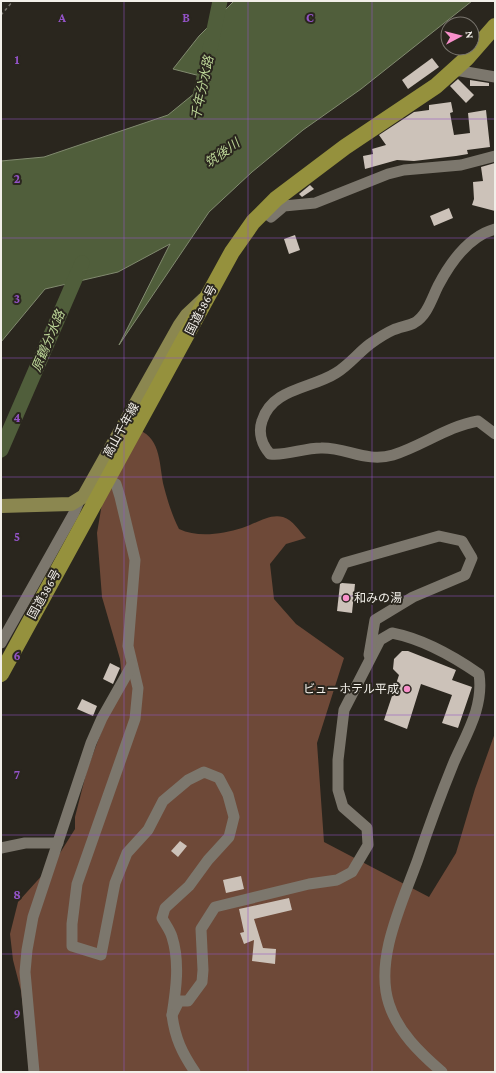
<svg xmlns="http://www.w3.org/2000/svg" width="496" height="1073" viewBox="0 0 496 1073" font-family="'Crimson Pro','Noto Sans JP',serif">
<rect width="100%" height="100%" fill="#2a261e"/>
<path fill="#6e4938" d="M139,430C162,439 159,467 164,487C168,502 172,515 179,529C198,538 222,534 242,528C255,524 270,513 283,517C293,520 299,531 306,538L286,544L270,564L274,599L296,624L344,658L317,743L324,842L429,897L456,853L475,789L495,733V1072H29L25,1022L21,991L13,960L10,934L18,902L55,861L75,829V817L87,770L122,677L120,659L102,597L97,533L105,486Z"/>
<polygon fill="#505e3b" stroke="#818a6f" points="234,1 472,1 361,89 303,130 252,172 209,212 119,345 170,244 118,272 45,289 1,342 1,161 44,157 168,115 212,79 173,69 199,36"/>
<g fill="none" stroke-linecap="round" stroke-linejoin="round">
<g stroke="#505e3b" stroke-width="15">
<polyline points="198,106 220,1"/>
<polyline points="1,450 82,263"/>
</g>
</g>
<g fill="#ccc2b9">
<polygon points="432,58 439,67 408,89 402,80"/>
<polygon points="458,79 474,95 466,103 450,86"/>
<polygon points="470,80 489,83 489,86 470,86"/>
<polygon points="451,102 453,112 450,113 454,135 470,133 468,113 486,110 490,147 467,150 468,154 456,156 414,161 397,160 365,169 363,156 373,154 372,149 386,145 379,135 414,112 429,110 429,105"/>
<polygon points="495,163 495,211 472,205 474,199 473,182 483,181 481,167"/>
<polygon points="310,185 314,189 302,197 299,194"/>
<polygon points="449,208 453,218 434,226 430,216"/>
<polygon points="295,235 300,250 289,254 284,239"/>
<polygon points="342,583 355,584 352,613 337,611 340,584"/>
<polygon points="402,651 408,651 456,670 452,680 472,687 458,728 442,723 452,695 421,684 407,729 384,720 399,675 393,669 394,659"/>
<polygon points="110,663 120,668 113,684 103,679"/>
<polygon points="82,699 97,706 93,716 77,709"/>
<polygon points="180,841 187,846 178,857 171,851"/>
<polygon points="241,876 244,889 226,893 223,880"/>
<polygon points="289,898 292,910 254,919 263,948 276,949 275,964 252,961 254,940 244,944 240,933 244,932 239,909"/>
</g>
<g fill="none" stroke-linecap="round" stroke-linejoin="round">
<polyline stroke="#76736c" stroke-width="1.5" stroke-dasharray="3 3" stroke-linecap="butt" points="1,15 13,1"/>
<g stroke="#7c776d" stroke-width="11">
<polyline points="455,70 495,77"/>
<polyline points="264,212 271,217 284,206 315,203 388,174 404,170 461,165 495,156"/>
<path d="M495,229C469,236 450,263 438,286C432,298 427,316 414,323C408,326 400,327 393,330C386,333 377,339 370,344C358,353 349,365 336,373C311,389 272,388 262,421C258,433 262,445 270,454C287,456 303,448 321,448C346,447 366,463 393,455C422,446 448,426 478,421L495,434"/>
<path d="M107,479L116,484L120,497L135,560L128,646L138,688L135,719L77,884L72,924V946L101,955L115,883L127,853L148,830L163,801L188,780L204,772L219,778L228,795L234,817L229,837L208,860L189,886L165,908L162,918C165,924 170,930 172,937C180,962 176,990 172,1015L179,1001H188L202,982L203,970L201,929L215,907L309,884L337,880L352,872L368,845L367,828L343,807L338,790V760L344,710L380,640L392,633C423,639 453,656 479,674C484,706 467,733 454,762C441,794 429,826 418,859C403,901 374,959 389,1004C398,1032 420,1053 442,1072"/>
<polyline points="337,578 344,563 439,536 462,541 472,558 465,575 413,597 375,620 369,655"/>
<polyline points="1,643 74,513 79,501"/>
<polyline points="1,848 25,843 58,843"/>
<path d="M172,1015C175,1038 182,1053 195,1072"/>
<polyline points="34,1072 25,972 27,950 33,917 91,743 102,718 132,665"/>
</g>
<polyline stroke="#8b8750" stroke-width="14" points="1,506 71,504 84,496 180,325 187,315 204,299"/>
<polyline stroke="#95913d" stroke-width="16" points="1,674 232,252 253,222 276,199 345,147 436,86 467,58 495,26"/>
</g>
<path fill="none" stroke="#9353c7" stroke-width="1" stroke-opacity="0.55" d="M124,1V1072M248,1V1072M372,1V1072M1,119H495M1,238H495M1,358H495M1,477H495M1,596H495M1,715H495M1,835H495M1,954H495"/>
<g fill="#f890cb" stroke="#2a261e" stroke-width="1.5">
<circle cx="346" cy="598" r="4"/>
<circle cx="407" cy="689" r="4"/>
</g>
<g text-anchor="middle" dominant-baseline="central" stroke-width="4" stroke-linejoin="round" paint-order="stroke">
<g font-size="12" fill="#f2efe9" stroke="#2a261e">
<text transform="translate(201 310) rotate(-63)">国道386号</text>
<text transform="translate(121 430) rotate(-61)">高山千年線</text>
<text transform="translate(44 594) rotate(-61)">国道386号</text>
</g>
<g font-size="12" fill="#f2efe9" stroke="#2a261e" text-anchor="start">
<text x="354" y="598">和みの湯</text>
<text x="399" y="689" text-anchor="end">ビューホテル平成</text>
</g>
<g font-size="13" font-style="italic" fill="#bad395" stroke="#2a261e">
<text transform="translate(202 88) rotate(-78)">千年分水路</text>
<text transform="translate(222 153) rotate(-36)">筑後川</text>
<text transform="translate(48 341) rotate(-67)">原鶴分水路</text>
</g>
</g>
<g font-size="13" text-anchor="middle" font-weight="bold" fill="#9353c7" stroke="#2a261e" stroke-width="4" stroke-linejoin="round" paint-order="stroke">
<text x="62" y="22">A</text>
<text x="186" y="22">B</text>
<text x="310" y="22">C</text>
<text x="17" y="64">1</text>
<text x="17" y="183">2</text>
<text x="17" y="303">3</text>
<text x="17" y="422">4</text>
<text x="17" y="541">5</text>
<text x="17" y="660">6</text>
<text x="17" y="779">7</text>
<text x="17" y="899">8</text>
<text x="17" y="1018">9</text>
</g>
<rect width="496" height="1073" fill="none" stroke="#f2efe9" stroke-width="4"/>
<g transform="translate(460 36) rotate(83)"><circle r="19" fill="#2a261e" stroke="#7a766f"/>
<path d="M0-3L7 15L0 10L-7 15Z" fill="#f890cb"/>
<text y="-6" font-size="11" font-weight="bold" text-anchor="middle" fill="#f2efe9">N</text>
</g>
</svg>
